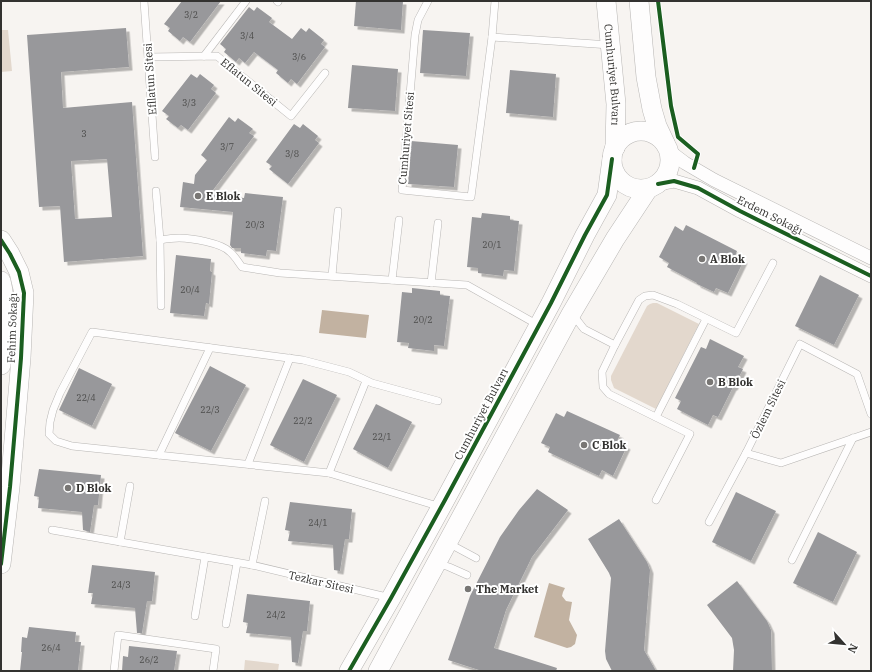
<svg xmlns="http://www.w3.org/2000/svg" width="872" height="672" viewBox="0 0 872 672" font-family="'IBM Plex Serif',serif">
<defs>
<filter id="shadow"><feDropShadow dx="3.5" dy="3.5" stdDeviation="0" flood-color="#0004"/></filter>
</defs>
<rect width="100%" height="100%" fill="#f7f4f1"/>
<g fill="#e3d8cd">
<polygon points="1,30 8,30 12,71 1,72"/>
<polygon points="653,303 657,303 699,324 656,409 614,388 611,380 611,376 647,306 650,304"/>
<polygon points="245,660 279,664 278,671 244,671"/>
</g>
<g fill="#c2b2a1">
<polygon points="322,310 369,315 366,338 319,333"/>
<polygon points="549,583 565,588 563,592 562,596 566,601 572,602 569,620 577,635 575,644 571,647 567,648 534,637"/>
</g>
<g fill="#98989b" fill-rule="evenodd" filter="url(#shadow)">
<polygon points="182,1 221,1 190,42 183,37 180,41 168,31 170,28 164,24"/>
<polygon points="356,1 403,1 401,30 354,26"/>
<polygon points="249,7 254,11 257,7 272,18 269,22 292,39 301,28 306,32 309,28 324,40 321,44 325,47 297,84 291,79 288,83 276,73 278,70 254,52 245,63 239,58 236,62 224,52 226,49 220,44"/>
<path d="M126,28L129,67L61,72L63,108L132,102L143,256L64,262L60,206L39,207L27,35ZM107,159L112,217L75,219L71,161Z"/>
<polygon points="423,30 470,33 466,76 420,73"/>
<polygon points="352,65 398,69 395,111 348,108"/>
<polygon points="510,70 556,74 553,117 506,113"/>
<polygon points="191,74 197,78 200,74 214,85 211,89 216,93 188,130 181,125 178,128 166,119 169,116 162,111"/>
<polygon points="229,117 235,122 238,118 253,129 249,133 254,136 210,194 244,198 245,193 283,197 276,251 267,250 266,256 241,253 241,248 232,248 230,245 233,212 180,207 183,182 194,184 195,175 207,160 201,155"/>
<polygon points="294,124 300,128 303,124 318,136 315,140 319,143 288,184 269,169 272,166 266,162"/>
<polygon points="411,141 458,145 454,187 408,184"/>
<polygon points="482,213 510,216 510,220 519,221 514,271 504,270 503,276 478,273 478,268 467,267 472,217 481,218"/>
<polygon points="686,225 737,251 735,256 744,260 728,293 716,288 714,292 697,284 697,283 667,267 669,263 659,257 675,226 683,231"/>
<polygon points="176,255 211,259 210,271 212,272 209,304 206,303 204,316 170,313"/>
<polygon points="820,275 859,295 834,345 795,326"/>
<polygon points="412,288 440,291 440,295 450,296 444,346 434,345 434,351 408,348 409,343 397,342 402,292 412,293"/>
<polygon points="710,339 744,356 738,367 743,369 734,387 733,387 718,417 713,415 708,425 677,409 681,401 675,398 701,347 706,349"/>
<polygon points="210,366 246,385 211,451 175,433"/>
<polygon points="79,368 112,384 92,426 59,410"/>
<polygon points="303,379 337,395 304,462 270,445"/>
<polygon points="376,404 412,422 388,468 353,449"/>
<polygon points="567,411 620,435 617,441 627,446 613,476 602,470 599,476 548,452 550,447 541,443 556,413 564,417"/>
<polygon points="39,469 101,475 98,505 94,505 90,532 83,530 82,512 38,508 39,497 34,496"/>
<polygon points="537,489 568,510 532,557 506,610 494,648 557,668 556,671 482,671 448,660 470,596 500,537 519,510"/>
<polygon points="736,492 776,511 751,561 712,542"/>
<polygon points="290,502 352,509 349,539 345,539 340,571 334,570 333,545 288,541 290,531 285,530"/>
<polygon points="619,519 647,562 650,570 644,650 656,671 612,671 606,659 605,651 611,578 609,573 588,539"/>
<polygon points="818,532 857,552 833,602 793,583"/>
<polygon points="92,565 155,572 152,601 147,601 142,633 137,633 135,608 91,604 93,593 88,593"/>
<polygon points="737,581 767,621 771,630 772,671 733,671 734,650 732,638 707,605"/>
<polygon points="247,594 310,601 307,631 303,631 298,663 292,662 291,637 246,633 248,623 243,622"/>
<polygon points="29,627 76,632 75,642 81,642 78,671 20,671 22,652 21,652 22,637 27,638"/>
<polygon points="129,646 177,651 174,671 122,671 123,656 128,657"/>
</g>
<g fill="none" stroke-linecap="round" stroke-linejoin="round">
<g stroke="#b8b6b4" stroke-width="8">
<g id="lane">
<polyline points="144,1 155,157"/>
<polyline points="277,1 278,2"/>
<polyline points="428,1 418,20 415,35 402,190 471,197 492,37 495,1"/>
<polyline points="492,37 610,45"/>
<polyline points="204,56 246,1"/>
<polyline points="148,57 217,56 291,116 325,73"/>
<path d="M156,191L160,240C166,239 173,238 179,238C191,238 222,243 230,252C235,256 238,262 242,267L280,273L467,285L538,325"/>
<polyline points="160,240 161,306"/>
<polyline points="332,276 338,211"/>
<polyline points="392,280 399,220"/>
<polyline points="431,283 438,223"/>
<polyline points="573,315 584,329 615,345 602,372 603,387 609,394 690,434 656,500"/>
<polyline points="615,345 639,300 645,296 653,295 677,304 736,333 773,263"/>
<polyline points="438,401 372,383 349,372 303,360 92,332 60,393 53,410 50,422 49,434 56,441 72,446 329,473 441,507"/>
<polyline points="871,414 857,374 800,344 746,453 781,463 871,432"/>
<polyline points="656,417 706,319"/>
<polyline points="159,455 210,348"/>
<polyline points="248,464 290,358"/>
<polyline points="329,473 366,381"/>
<polyline points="709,522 746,453"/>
<polyline points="52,530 252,565 391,598"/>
<polyline points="120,542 130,486"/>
<polyline points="448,543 476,558"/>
<polyline points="792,560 853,438"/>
<polyline points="437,563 449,567 467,575"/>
<polyline points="252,565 265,501"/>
<polyline points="195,616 205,557"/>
<polyline points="226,624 237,563"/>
<polyline points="114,671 118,635 216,649 213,671"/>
</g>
</g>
<g stroke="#b8b6b4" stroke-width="14">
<g id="street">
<polyline points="669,151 685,163 714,180 871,258"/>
<polyline points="658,184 674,181 698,188 740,211 871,276"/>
</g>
</g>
<g stroke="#b8b6b4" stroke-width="20">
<g id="secondary">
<path id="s1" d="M606,1L616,104L615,148"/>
<polyline points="639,1 646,77 652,109 657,126 665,143"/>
<circle cx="641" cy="160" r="29"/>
<polyline points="1,240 10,254 19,272 24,293 21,358 10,487 1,564"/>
<path d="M1,281C8,309 4,337 1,365"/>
<polyline points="349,671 391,598 445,500 551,303 585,235 607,195 612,159"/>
<polyline points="378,671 571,314 615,239 648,189"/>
</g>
</g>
<use href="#lane" stroke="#fefdfd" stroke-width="7"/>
<use href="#street" stroke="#fefdfd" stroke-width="13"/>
<use href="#secondary" stroke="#fefdfd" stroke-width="19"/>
<g stroke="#fff" stroke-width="6">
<g id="cycleway">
<polyline points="658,1 671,106 678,137 698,154 694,168"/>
<polyline points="658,184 674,181 698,188 740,211 871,276"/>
<polyline points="1,240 10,254 19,272 24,293 21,358 10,487 1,564"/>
<polyline points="349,671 391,598 445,500 551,303 585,235 607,195 612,159"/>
</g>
</g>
<use href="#cycleway" stroke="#1b5e20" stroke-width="4"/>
</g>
<g fill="#787674" stroke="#fff" stroke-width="1.5">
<circle cx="198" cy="196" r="4"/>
<circle cx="702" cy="259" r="4"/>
<circle cx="710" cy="382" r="4"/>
<circle cx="584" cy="445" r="4"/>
<circle cx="68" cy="488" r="4"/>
<circle cx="468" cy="589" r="4"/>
</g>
<g text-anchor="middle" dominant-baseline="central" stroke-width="4" stroke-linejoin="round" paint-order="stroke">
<g font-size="9" fill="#4c4c4b">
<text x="191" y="14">3/2</text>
<text x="247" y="35">3/4</text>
<text x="299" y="56">3/6</text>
<text x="189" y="102">3/3</text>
<text x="84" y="133">3</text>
<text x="227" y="146">3/7</text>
<text x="292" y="153">3/8</text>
<text x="255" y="224">20/3</text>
<text x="492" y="244">20/1</text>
<text x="190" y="289">20/4</text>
<text x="423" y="319">20/2</text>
<text x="86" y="397">22/4</text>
<text x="210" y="409">22/3</text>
<text x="303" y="420">22/2</text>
<text x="382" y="436">22/1</text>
<text x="318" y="522">24/1</text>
<text x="121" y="584">24/3</text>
<text x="276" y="614">24/2</text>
<text x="51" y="647">26/4</text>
<text x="149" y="659">26/2</text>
</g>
<g font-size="11" fill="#333230" stroke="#fff">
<text stroke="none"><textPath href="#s1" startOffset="74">Cumhuriyet Bulvarı</textPath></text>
<text transform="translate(150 79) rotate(-94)">Efllatun Sitesi</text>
<text transform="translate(249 82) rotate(39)">Eflatun Sitesi</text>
<text transform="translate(406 138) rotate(-85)">Cumhuriyet Sitesi</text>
<text transform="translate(770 215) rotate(27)">Erdem Sokağı</text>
<text transform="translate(12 328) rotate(-88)">Fehim Sokağı</text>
<text transform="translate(768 409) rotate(-64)">Özlem Sitesi</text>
<text transform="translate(481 414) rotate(-62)">Cumhuriyet Bulvarı</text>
<text transform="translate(321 582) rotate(13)">Tezkar Sitesi</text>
</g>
<g font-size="11" font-weight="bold" fill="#333230" stroke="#fff" text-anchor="start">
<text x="206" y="196">E Blok</text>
<text x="710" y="259">A Blok</text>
<text x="718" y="382">B Blok</text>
<text x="592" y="445">C Blok</text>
<text x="76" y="488">D Blok</text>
<text x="476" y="589">The Market</text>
</g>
</g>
<rect width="872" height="672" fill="none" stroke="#333230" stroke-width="4"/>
<g transform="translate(844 644) rotate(117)" stroke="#ffffff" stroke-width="3" paint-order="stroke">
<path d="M0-3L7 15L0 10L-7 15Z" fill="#333230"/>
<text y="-6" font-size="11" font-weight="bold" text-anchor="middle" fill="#333230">N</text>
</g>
</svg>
